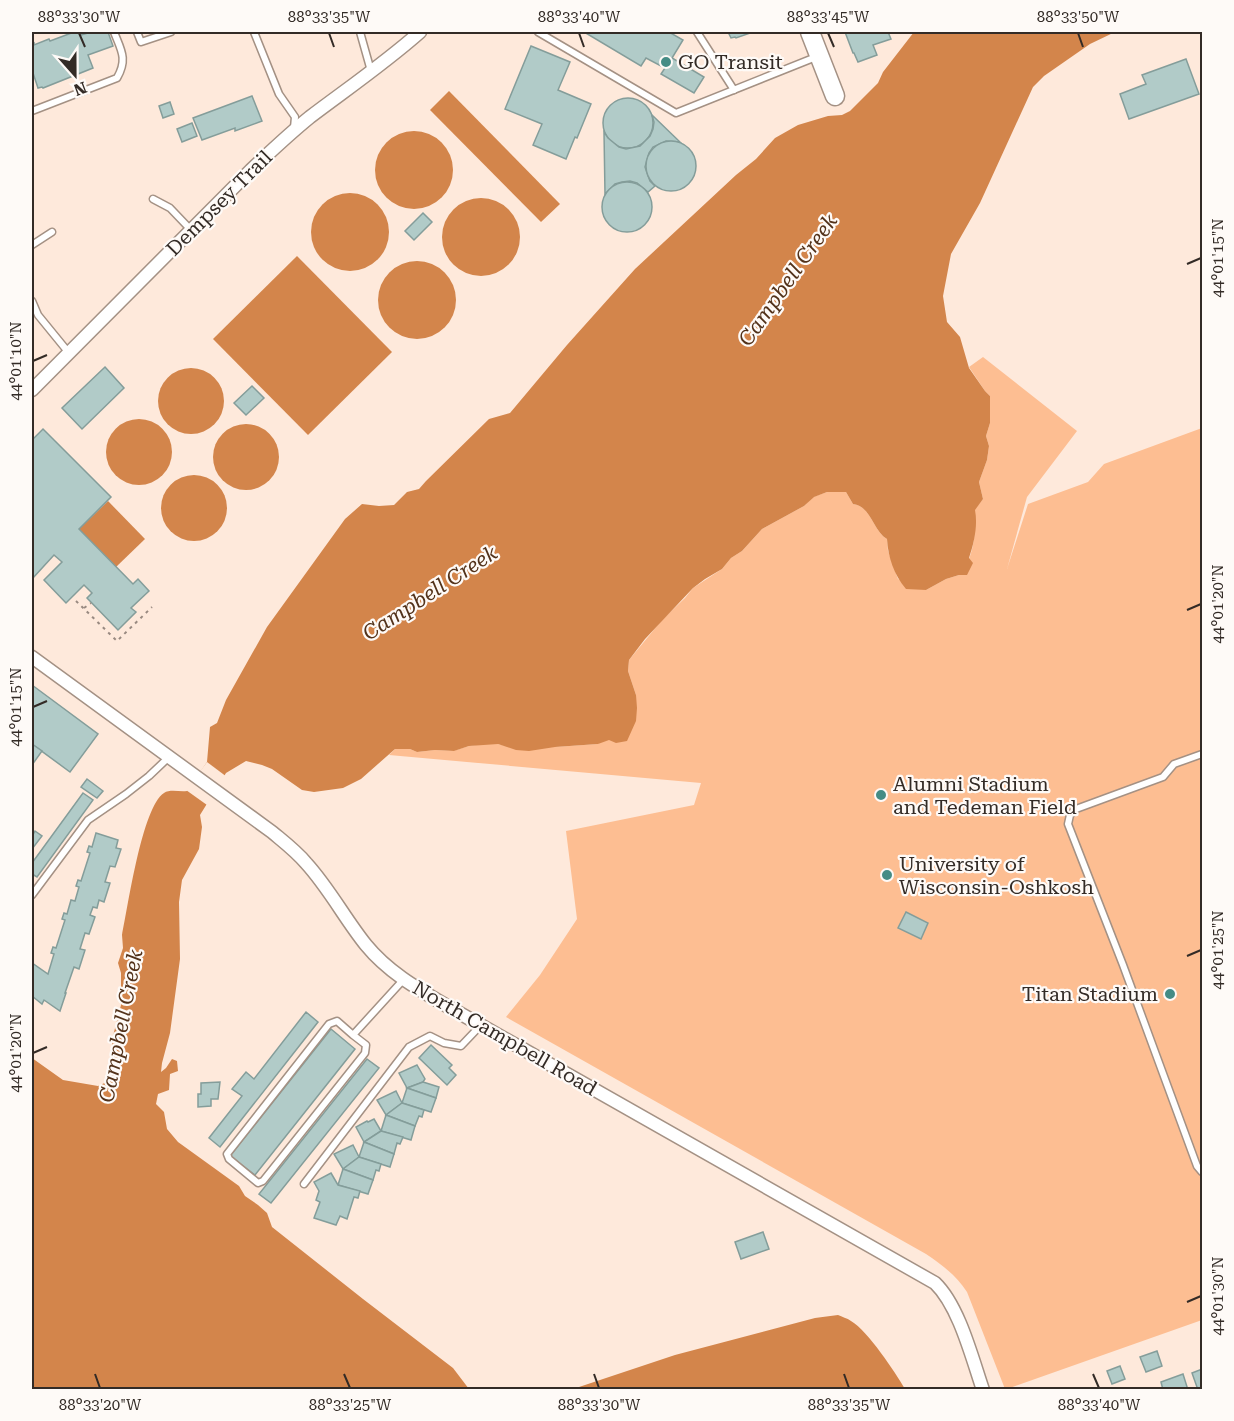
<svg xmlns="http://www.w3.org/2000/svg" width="1234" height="1421" viewBox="0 0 1234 1421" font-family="'Roboto Serif',serif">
<rect width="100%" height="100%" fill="#fee9db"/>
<path fill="#fdbe92" d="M983,357L1077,431L1027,497L1007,569L1028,504L1088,482L1104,464L1202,428V1320L1007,1389H1005L967,1292C956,1275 942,1265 926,1254L506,1017L540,975L577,919L566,831L694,805L701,783L389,755L395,749H410L417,752L435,750L453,751L469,746L484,744H498L506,746L555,747L598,744L636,695L628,671L629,660L662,620L685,598L693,588L722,569L731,558L742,551L762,529L804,506L813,497L827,492H846L853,504C871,506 873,531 887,539L888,551L898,579L926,590L946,579L959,575C962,570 966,564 969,559C974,547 977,522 974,510L983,499L979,482L987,460L989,446L986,436L990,423V396L985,391L969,367Z"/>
<g fill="#d3854b">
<path d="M914,32H1115L1090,44L1044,76L1033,87L980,203L951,254L943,296L947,322L960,337L969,368L985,391L990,396V423L986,436L989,446L987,460L979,482L983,499L975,510C978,526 974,543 969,558L973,563L967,575H959L946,579L926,590L906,589C894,575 888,557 887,539C873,531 871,506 853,504L846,492H827L814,497L804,506L762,529L742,551L731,558L722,569L705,579L693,588L645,639L629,660L628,671L636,695L637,708L636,721L627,741L616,743L609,740L598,744L555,747L529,751L516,750L498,744L469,746L454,751L435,750L417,752L410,749H395L361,779L343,788L314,792L302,790L272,769L262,765L246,761L226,773L200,815L202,827L199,849L182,880L179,902L180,959L170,1033L162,1063L161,1072L166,1068L172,1059L177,1061L178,1071L170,1074L169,1090L158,1094L156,1104L164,1112L167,1129L178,1142L239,1186L245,1196L258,1205L267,1213L272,1227L363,1299L453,1368L469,1389H32V1058L63,1080L98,1086L109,1081L113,1036L121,1005V973L118,963L123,948L122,935C128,907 142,807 164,793C170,789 179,792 187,791L207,762L210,727L217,723L226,700L267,627L345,519L362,504L379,506L394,505L407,492L419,489L426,481L489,419L510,413L567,345L635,269L736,175L756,159L775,138L798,125L828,116L842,115L850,111L878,83L883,72Z"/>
<polygon points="449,91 560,204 541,222 430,110"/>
<circle cx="414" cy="170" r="39"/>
<circle cx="350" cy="232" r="39"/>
<circle cx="481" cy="237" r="39"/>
<polygon points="297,256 392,352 308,435 213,339"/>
<circle cx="417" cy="300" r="39"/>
<circle cx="191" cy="401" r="33"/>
<circle cx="139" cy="452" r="33"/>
<circle cx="246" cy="457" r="33"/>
<circle cx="194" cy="508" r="33"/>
<polygon points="108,501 145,539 116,567 79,529"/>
<path d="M838,1315C842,1317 847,1318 851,1321C868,1331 895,1372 905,1389H573L675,1355L815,1318Z"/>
</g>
<polygon fill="#fee9db" points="207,762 227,777 207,805 186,790"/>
<g fill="#b1cbc8" stroke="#849d9a" stroke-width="1.5">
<polygon points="74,32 80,32 81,35 91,32 108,32 113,46 88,55 93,68 43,88 42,87 38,88 32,70 32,44 34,43 34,45 49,39 50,41"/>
<polygon points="584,32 669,32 683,40 672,58 704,77 694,93 661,74 665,68 646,58 641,66"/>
<polygon points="728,32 753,32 736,38 735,37 731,38"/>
<polygon points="845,32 888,32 891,39 873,45 877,55 858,62 854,53 853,53"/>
<polygon points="531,46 570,62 558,90 591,104 577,138 575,137 566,159 533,145 542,124 505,109"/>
<polygon points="1186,59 1199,94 1129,119 1120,94 1146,84 1142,75"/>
<polygon points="252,96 262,121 235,131 235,128 202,140 193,118"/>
<circle cx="628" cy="123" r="25"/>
<polygon points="170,102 174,114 163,118 159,106"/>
<polygon points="652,115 680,142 666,141 653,147 649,153 645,167 650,181 655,186 648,192 637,183 630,181 622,182 615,184 605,194 604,132 608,138 619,147 626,149 640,146 650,136 653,129 654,122"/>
<polygon points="192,123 197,136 182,142 177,129"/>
<circle cx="671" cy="166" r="25"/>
<circle cx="627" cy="207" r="25"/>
<polygon points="423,213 432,222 414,240 405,231"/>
<polygon points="105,367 124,388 82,429 62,408"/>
<polygon points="252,386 264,398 246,415 234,403"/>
<polygon points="43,429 111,497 79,529 133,584 138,579 149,591 131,608 136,612 118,630 87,598 92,593 84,585 66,603 44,580 62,562 54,555 32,579 32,440"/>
<polygon points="32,685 98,734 70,772 32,744"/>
<polygon points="32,744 42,751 32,765"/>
<polygon points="87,779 103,791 97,798 81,787"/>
<polygon points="83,793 93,800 37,877 32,874 32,863"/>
<polygon points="35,831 42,836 32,849 32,836"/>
<polygon points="96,833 118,840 116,848 121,849 115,867 110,866 105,882 110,883 104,902 99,900 97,908 93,907 90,915 95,917 89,934 85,933 80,949 85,950 79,969 74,967 65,993 66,993 60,1011 44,1000 42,1004 32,996 32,963 48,974 54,954 51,953 53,947 56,948 65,920 62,919 64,913 67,914 71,900 75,901 79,887 76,886 78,880 81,881 90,853 87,852 89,846 92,847"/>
<polygon points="906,912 928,923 921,939 898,928"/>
<polygon points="306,1012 318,1022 220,1147 209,1138 242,1096 232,1089 246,1072 254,1079"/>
<polygon points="331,1029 355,1049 255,1175 230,1156"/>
<polygon points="431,1045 452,1065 449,1068 456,1075 447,1085 419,1058"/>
<polygon points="367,1059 379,1068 271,1203 259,1194"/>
<polygon points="417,1065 425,1079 423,1082 407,1088 399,1073"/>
<polygon points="220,1082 218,1099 211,1099 211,1106 198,1107 198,1094 201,1094 201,1083"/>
<polygon points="423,1082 439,1087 436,1098 407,1088"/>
<polygon points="407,1088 436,1098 431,1112 402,1103"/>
<polygon points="396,1091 402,1103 386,1115 377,1100"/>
<polygon points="402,1103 424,1110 422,1117 419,1116 415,1126 386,1115"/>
<polygon points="386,1115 415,1126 411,1140 381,1131"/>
<polygon points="374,1119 381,1131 364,1142 356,1127 367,1121 368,1122"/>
<polygon points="381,1131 403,1137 400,1144 397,1143 394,1154 364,1142"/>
<polygon points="364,1142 394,1154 390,1167 359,1157"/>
<polygon points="353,1145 359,1157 343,1169 334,1154"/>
<polygon points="359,1157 381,1164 379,1171 376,1170 373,1180 343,1169"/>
<polygon points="343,1169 373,1180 368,1194 338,1185"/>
<polygon points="331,1173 338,1185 360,1191 358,1198 354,1197 347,1219 340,1216 336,1225 314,1218 320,1202 316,1200 319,1191 314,1182"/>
<polygon points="763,1232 769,1249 741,1259 735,1242"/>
<polygon points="1157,1351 1162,1366 1146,1372 1140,1357"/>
<polygon points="1120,1366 1125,1379 1112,1384 1107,1371"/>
<polygon points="1202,1369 1202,1388 1198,1390 1192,1373"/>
<polygon points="1183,1374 1188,1390 1163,1390 1161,1382"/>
</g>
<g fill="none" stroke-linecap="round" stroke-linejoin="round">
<g stroke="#a49184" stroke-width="9">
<g id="lane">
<polyline points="137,32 141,42 171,32"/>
<polyline points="254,32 279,94 295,117 294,128"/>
<polyline points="360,32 371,71"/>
<polyline points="538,32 676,113 816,57"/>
<polyline points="697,32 734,90"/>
<path d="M32,111L117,78C128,59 121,50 114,32"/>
<polyline points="153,199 170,208 191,230"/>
<polyline points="32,245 52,232"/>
<polyline points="32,301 38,315 69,353"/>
<polyline points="1202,754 1174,764 1163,777 1076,809 1070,815 1068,824 1123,965 1197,1166 1202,1172"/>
<polyline points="32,895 88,820 126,794 149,776 169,757"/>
<polyline points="353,1035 337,1021 329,1024 227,1154 229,1159 258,1183 263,1181 365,1053 366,1045 353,1035 404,979"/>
<polyline points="304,1184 409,1047 430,1036 444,1043 461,1046 481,1025"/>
</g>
</g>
<g stroke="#a49184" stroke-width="15">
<g id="street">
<path d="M32,390L251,170C270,152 289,134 310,117C347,89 385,63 420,32"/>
<path d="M32,657L272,832C284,842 296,851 306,863C329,888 345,919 366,945C388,972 418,989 447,1006L935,1283C959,1306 972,1358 983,1390"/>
</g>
</g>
<g stroke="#a49184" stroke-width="21">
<polyline id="secondary" points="810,32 835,96"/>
</g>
<g stroke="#998a81" stroke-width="2" stroke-dasharray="3 4.5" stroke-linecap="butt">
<polyline points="76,601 117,641 152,607"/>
<polyline points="84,608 91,603"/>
</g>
<use href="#lane" stroke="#fff" stroke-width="6"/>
<use href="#street" stroke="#fff" stroke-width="12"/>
<use href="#secondary" stroke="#fff" stroke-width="18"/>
</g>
<path fill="none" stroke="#332b26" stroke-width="2" d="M79,33L85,47M329,33L334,47M579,33L584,47M828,33L834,47M1078,33L1083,47M1187,264L1201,258M33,361L47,355M1187,610L1201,604M33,707L47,701M1187,956L1201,950M33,1053L47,1047M1187,1302L1201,1296M95,1374L100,1388M344,1374L350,1388M594,1374L599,1388M844,1374L849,1388M1093,1374L1099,1388"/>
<g fill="#458c85" stroke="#fefaf7" stroke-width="2">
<circle cx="666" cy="62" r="6"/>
<circle cx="881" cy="795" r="6"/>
<circle cx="887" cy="875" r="6"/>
<circle cx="1170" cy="994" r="6"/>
</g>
<g text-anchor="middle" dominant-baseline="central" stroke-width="4.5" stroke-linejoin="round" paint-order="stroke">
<g font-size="20" fill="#332b26" stroke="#fefaf7" text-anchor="start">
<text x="678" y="62">GO Transit</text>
<text x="893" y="784">Alumni Stadium<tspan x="893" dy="23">and Tedeman Field</tspan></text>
<text x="899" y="864">University of<tspan x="899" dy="23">Wisconsin-Oshkosh</tspan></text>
<text x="1158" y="994" text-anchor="end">Titan Stadium</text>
</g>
<g font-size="20" fill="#332b26" stroke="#fefaf7">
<text transform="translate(219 203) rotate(-45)">Dempsey Trail</text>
<text transform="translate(505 1038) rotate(30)">North Campbell Road</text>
</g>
<g font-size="21" font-style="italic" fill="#53321a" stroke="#fefaf7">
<text transform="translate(788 280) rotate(-55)">Campbell Creek</text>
<text transform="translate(430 593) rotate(-33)">Campbell Creek</text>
<text transform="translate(121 1026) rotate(-79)">Campbell Creek</text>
</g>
</g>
<rect width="1234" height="1421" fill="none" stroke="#fefaf7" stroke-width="66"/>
<g transform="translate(75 75) rotate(159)" stroke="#fefaf7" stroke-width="4.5" paint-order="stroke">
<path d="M0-4.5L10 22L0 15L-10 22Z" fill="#332b26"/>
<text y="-9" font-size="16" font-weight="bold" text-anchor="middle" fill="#332b26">N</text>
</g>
<rect x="33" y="33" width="1168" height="1355" fill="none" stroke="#332b26" stroke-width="2"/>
<g font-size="15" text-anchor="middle" fill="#332b26">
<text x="79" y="22">88°33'30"W</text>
<text x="329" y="22">88°33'35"W</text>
<text x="579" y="22">88°33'40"W</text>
<text x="828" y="22">88°33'45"W</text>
<text x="1078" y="22">88°33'50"W</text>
<text transform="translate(1218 258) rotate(-90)" y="5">44°01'15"N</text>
<text transform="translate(16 361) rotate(-90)" y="5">44°01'10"N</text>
<text transform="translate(1218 604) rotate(-90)" y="5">44°01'20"N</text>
<text transform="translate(16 707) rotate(-90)" y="5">44°01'15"N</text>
<text transform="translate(1218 950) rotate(-90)" y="5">44°01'25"N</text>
<text transform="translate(16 1053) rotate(-90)" y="5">44°01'20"N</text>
<text transform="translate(1218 1296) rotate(-90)" y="5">44°01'30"N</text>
<text x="100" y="1410">88°33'20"W</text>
<text x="350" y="1410">88°33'25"W</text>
<text x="599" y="1410">88°33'30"W</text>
<text x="849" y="1410">88°33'35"W</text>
<text x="1099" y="1410">88°33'40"W</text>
</g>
</svg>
